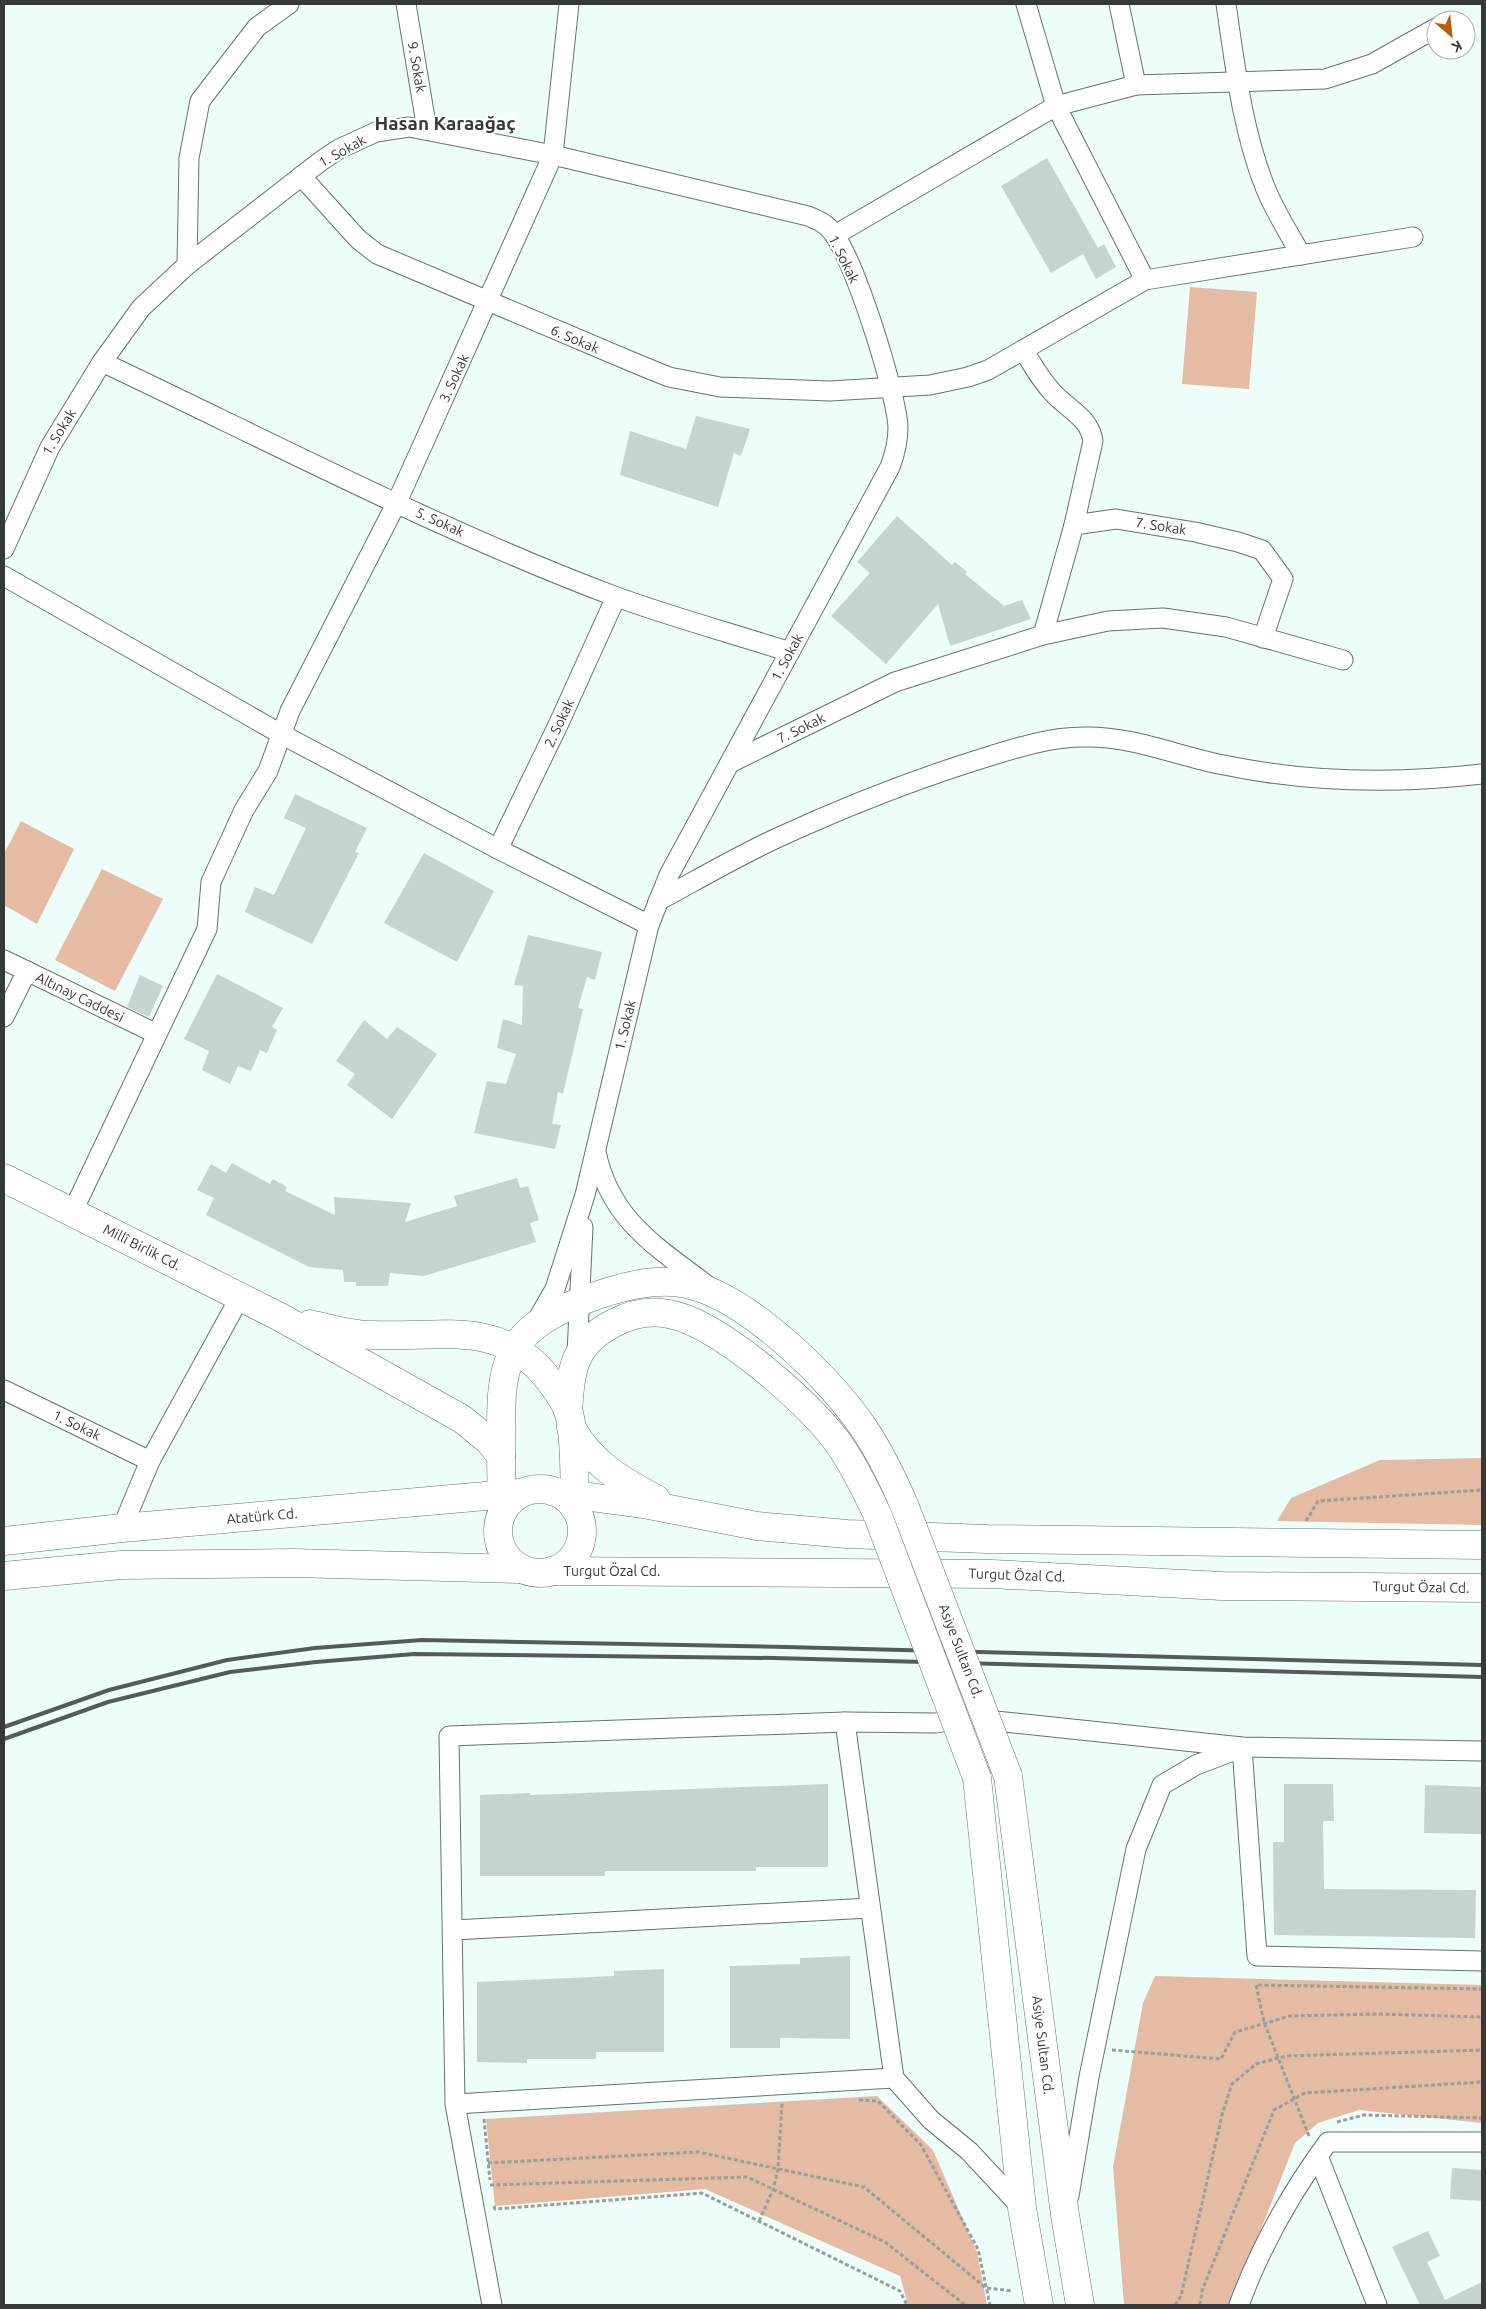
<svg xmlns="http://www.w3.org/2000/svg" width="1486" height="2309" viewBox="0 0 1486 2309" font-family="Ubuntu,sans-serif">
<rect width="100%" height="100%" fill="#edfdf9"/>
<g fill="#e5bba3">
<polygon points="1190,287 1257,292 1249,389 1182,384"/>
<polygon points="21,821 74,849 37,924 4,905 4,854"/>
<polygon points="102,869 163,899 115,991 55,960"/>
<polygon points="1482,1458 1482,1525 1277,1521 1291,1498 1380,1460"/>
<polygon points="1155,1976 1482,1985 1482,2123 1359,2110 1318,2123 1295,2143 1231,2305 1124,2305 1113,2167 1143,2003"/>
<polygon points="877,2096 933,2150 977,2252 987,2305 908,2305 900,2276 705,2189 495,2206 486,2119"/>
</g>
<g fill="#c5d4d0">
<polygon points="1047,158 1098,248 1104,244 1116,267 1096,279 1083,254 1051,273 1001,186"/>
<polygon points="696,416 750,429 741,456 734,453 718,507 620,475 630,431 686,449"/>
<polygon points="897,516 952,565 955,562 967,572 965,574 1004,606 1022,600 1031,619 950,646 938,604 886,664 831,616 870,573 857,562"/>
<polygon points="295,794 367,828 355,852 359,853 312,944 245,912 255,887 274,895 306,828 284,818"/>
<polygon points="424,853 494,891 457,962 384,923"/>
<polygon points="528,935 602,952 595,980 587,977 578,1008 583,1009 563,1094 558,1092 552,1124 561,1125 555,1149 474,1133 487,1081 506,1084 516,1054 497,1048 503,1019 522,1025 523,986 514,985"/>
<polygon points="217,974 283,1008 272,1027 277,1030 267,1053 260,1050 251,1071 238,1066 230,1084 202,1070 209,1051 184,1039"/>
<polygon points="140,975 163,986 149,1017 127,1007"/>
<polygon points="364,1020 387,1039 397,1027 437,1054 392,1119 347,1085 355,1074 336,1061"/>
<polygon points="232,1163 270,1184 273,1179 287,1187 285,1191 335,1215 334,1197 411,1203 405,1222 457,1206 454,1196 517,1178 520,1188 528,1186 539,1220 530,1223 536,1242 424,1276 390,1273 388,1286 356,1286 356,1282 344,1282 343,1270 309,1267 206,1215 214,1198 197,1190 211,1164 226,1173"/>
<polygon points="828,1784 828,1867 756,1867 756,1871 605,1871 605,1876 480,1876 480,1795 530,1793 530,1795"/>
<polygon points="1284,1784 1333,1784 1334,1821 1323,1821 1324,1889 1476,1890 1475,1938 1274,1935 1273,1842 1284,1842"/>
<polygon points="1425,1785 1482,1787 1481,1834 1424,1833"/>
<polygon points="850,1956 850,2039 780,2038 780,2048 730,2048 730,1966 800,1964 800,1958"/>
<polygon points="664,1969 664,2052 596,2052 596,2059 527,2059 527,2063 477,2062 477,1982 614,1976 614,1971"/>
<polygon points="1452,2168 1482,2170 1482,2201 1450,2199"/>
<polygon points="1428,2231 1440,2256 1427,2262 1445,2300 1482,2282 1482,2305 1420,2305 1392,2247"/>
</g>
<g fill="none" stroke-linecap="round" stroke-linejoin="round">
<g stroke="#65736f" stroke-width="21">
<g id="street">
<polyline points="406,4 427,130"/>
<polyline points="1026,4 1056,106 1145,280"/>
<polyline points="1119,4 1136,85"/>
<path d="M1226,4C1235,65 1242,129 1265,187C1274,210 1289,233 1301,255"/>
<polyline points="301,176 358,239 377,254 637,364 669,377 720,387 830,391 930,385 968,377 988,370 1145,280 1413,237"/>
<polyline points="835,235 1056,106 1136,85 1325,79 1372,64 1436,28"/>
<polyline points="187,265 189,158 200,101 257,27 289,4"/>
<path d="M1024,351C1033,366 1042,382 1055,395C1070,410 1090,419 1093,441L1074,525L1043,635"/>
<path d="M102,362C271,442 439,530 614,596C671,617 731,633 790,652"/>
<polyline points="1074,525 1116,519 1195,532 1238,542 1262,550 1283,579 1263,638"/>
<path d="M4,549L50,447L102,362L141,308L187,265L321,161L339,149L376,132L409,127L553,155L808,216C818,220 827,224 833,233C855,261 896,391 898,427C898,442 895,454 890,467L669,875L649,925L585,1195L555,1289L536,1322"/>
<polyline points="4,576 281,734 498,849 649,925"/>
<polyline points="730,763 895,682 1043,635 1108,621 1163,618 1226,627 1343,660"/>
<polyline points="498,849 559,723 616,597"/>
<path d="M658,901C697,880 736,857 777,838C840,809 908,782 974,761C1010,750 1046,737 1084,737C1133,736 1177,756 1224,765C1310,783 1395,784 1482,774"/>
<polyline points="4,960 157,1034"/>
<polyline points="4,1017 27,971"/>
<path d="M596,1152C610,1220 657,1247 708,1286"/>
<polyline points="72,1213 207,929 211,882 244,810 268,771 290,711 397,502 553,155 569,4"/>
<polyline points="577,1354 583,1227"/>
<polyline points="4,1390 150,1461"/>
<polyline points="122,1528 150,1461 240,1297"/>
<polyline points="845,1722 894,2078 931,2120 969,2151 1022,2208"/>
<polyline points="1242,1747 1257,1956 1482,1961"/>
<polyline points="454,1930 870,1908"/>
<polyline points="455,2104 894,2078"/>
<polyline points="1318,2156 1377,2305"/>
<polyline points="1069,2196 1089,2077 1136,1849 1162,1785 1196,1765 1238,1749"/>
<polyline points="492,2305 455,2104 449,1736 845,1722 936,1723 967,1718 1242,1747 1482,1751"/>
<path d="M1239,2305C1260,2248 1292,2191 1328,2142H1482"/>
</g>
</g>
<g stroke="#65736f" stroke-width="29">
<g id="secondary">
<path d="M568,1411C571,1369 573,1344 614,1323C631,1314 649,1310 669,1314C718,1323 806,1400 836,1440C853,1463 866,1490 878,1516"/>
<path d="M501,1456C501,1372 496,1334 584,1300C616,1288 653,1277 687,1284C747,1297 829,1377 863,1427C880,1452 893,1479 905,1507"/>
<polyline points="1008,1776 1065,2215 1080,2305"/>
<polyline points="977,1778 1022,2208 1039,2305"/>
</g>
</g>
<g stroke="#65736f" stroke-width="29">
<g id="primary">
<polyline points="4,1178 280,1317 462,1419 489,1441 501,1456 502,1512"/>
<path d="M310,1324C331,1329 352,1335 374,1335C438,1338 498,1319 545,1375C553,1385 563,1398 568,1410C576,1433 574,1484 575,1509"/>
<path d="M571,1427C591,1463 620,1480 656,1499"/>
<circle cx="540" cy="1531" r="42"/>
<polyline points="554,1492 649,1505 757,1526 847,1534 988,1539 1482,1545"/>
<polyline points="4,1541 122,1528 520,1493"/>
<polyline points="551,1571 992,1574 1222,1586 1482,1588"/>
<polyline points="4,1576 121,1565 293,1563 522,1569"/>
</g>
</g>
<g stroke="#95a09d" stroke-width="3" stroke-dasharray="4 2.5" stroke-linecap="butt">
<polyline points="1306,1521 1318,1501 1482,1490"/>
<polyline points="1112,2050 1221,2059 1235,2032 1290,2016 1378,2014 1482,2017"/>
<polyline points="859,2100 878,2101 921,2145 978,2249 990,2305"/>
<polyline points="484,2119 490,2180"/>
<polyline points="1337,2122 1364,2115 1482,2118"/>
<polyline points="1309,2136 1264,2022 1256,1985 1482,1989"/>
<polyline points="488,2163 698,2152 864,2187 986,2288 1013,2291"/>
<polyline points="490,2185 747,2177 885,2242 965,2305"/>
<polyline points="494,2206 495,2209 702,2193 900,2291 907,2305"/>
<polyline points="759,2221 773,2190 778,2169 782,2103"/>
<polyline points="1175,2305 1181,2296 1222,2115 1232,2084 1256,2064 1286,2056 1482,2050"/>
<polyline points="1200,2305 1202,2291 1274,2110 1305,2093 1482,2082"/>
</g>
<use href="#street" stroke="#fff" stroke-width="19"/>
<use href="#secondary" stroke="#fff" stroke-width="28"/>
<use href="#primary" stroke="#fff" stroke-width="28"/>
<g stroke="#545c59" stroke-width="4">
<polyline points="4,1727 109,1690 227,1660 315,1648 422,1640 786,1647 1482,1665"/>
<polyline points="4,1739 108,1702 230,1672 316,1662 414,1654 774,1658 1482,1677"/>
</g>
<g stroke="#65736f" stroke-width="29" stroke-linecap="butt">
<g id="secondary-bridge">
<polyline points="905,1507 1008,1776"/>
<polyline points="878,1516 977,1778"/>
</g>
</g>
<use href="#secondary-bridge" stroke="#fff" stroke-width="28"/>
</g>
<g text-anchor="middle" dominant-baseline="central" stroke-width="4.5" stroke-linejoin="round" paint-order="stroke">
<g font-size="14" fill="#343a38" stroke="#fff">
<text transform="translate(417 67) rotate(80)">9. Sokak</text>
<text transform="translate(342 151) rotate(-29)">1. Sokak</text>
<text transform="translate(844 259) rotate(64)">1. Sokak</text>
<text transform="translate(575 339) rotate(23)">6. Sokak</text>
<text transform="translate(454 378) rotate(-65)">3. Sokak</text>
<text transform="translate(59 432) rotate(-59)">1. Sokak</text>
<text transform="translate(440 522) rotate(24)">5. Sokak</text>
<text transform="translate(1161 526) rotate(9)">7. Sokak</text>
<text transform="translate(787 657) rotate(-62)">1. Sokak</text>
<text transform="translate(559 723) rotate(-65)">2. Sokak</text>
<text transform="translate(801 728) rotate(-26)">7. Sokak</text>
<text transform="translate(80 997) rotate(26)">Altınay Caddesi</text>
<text transform="translate(625 1025) rotate(-76)">1. Sokak</text>
<text transform="translate(142 1247) rotate(27)">Millî Birlik Cd.</text>
<text transform="translate(77 1425) rotate(26)">1. Sokak</text>
<text transform="translate(262 1516) rotate(-5)">Atatürk Cd.</text>
<text x="612" y="1571">Turgut Özal Cd.</text>
<text transform="translate(1017 1575) rotate(2)">Turgut Özal Cd.</text>
<text transform="translate(1421 1587) rotate(1)">Turgut Özal Cd.</text>
<text transform="translate(961 1651) rotate(69)">Asiye Sultan Cd.</text>
<text transform="translate(1043 2045) rotate(83)">Asiye Sultan Cd.</text>
</g>
<g font-size="19" font-weight="bold" fill="#343a38" stroke="#fff">
<text x="445" y="123">Hasan Karaağaç</text>
</g>
</g>
<rect width="1486" height="2309" fill="none" stroke="#343a38" stroke-width="10"/>
<g transform="translate(1451 35) rotate(152)"><circle r="24" fill="#ffffff" stroke="#aeb0af"/>
<path d="M0-4L9 19L0 12L-9 19Z" fill="#b95b0d"/>
<text y="-8" font-size="14" font-weight="bold" text-anchor="middle" fill="#343a38">K</text>
</g>
</svg>
